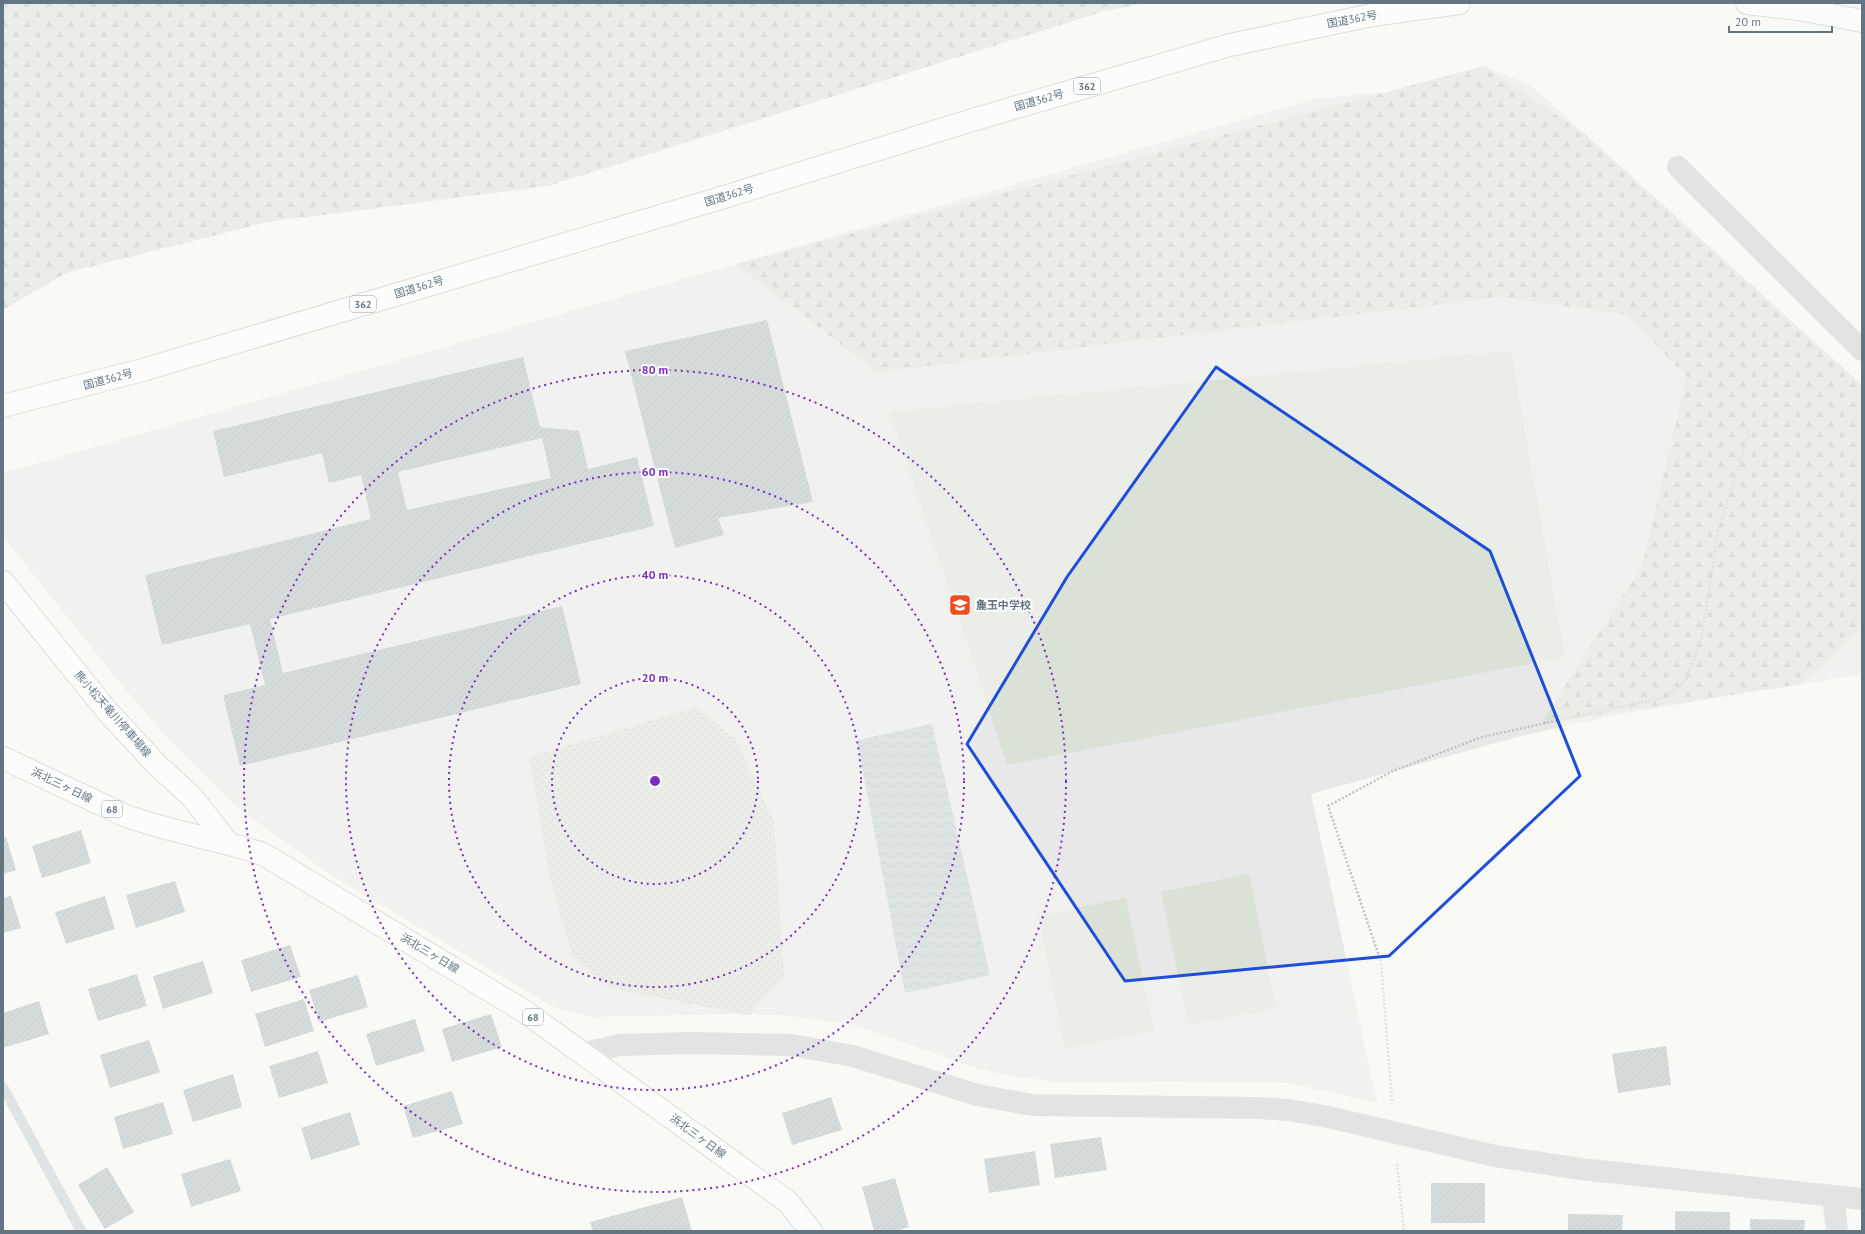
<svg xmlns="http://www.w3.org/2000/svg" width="1865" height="1234" viewBox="0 0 1865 1234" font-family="'PT Sans','Noto Sans JP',sans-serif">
<defs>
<pattern id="grass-dots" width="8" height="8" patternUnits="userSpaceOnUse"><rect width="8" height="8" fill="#dae1d7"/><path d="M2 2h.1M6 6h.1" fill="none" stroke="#b4bbb4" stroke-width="1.8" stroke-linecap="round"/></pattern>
<pattern id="forest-firs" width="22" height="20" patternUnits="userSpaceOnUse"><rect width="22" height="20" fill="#dae1d7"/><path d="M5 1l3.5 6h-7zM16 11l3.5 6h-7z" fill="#b4bbb4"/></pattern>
<pattern id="water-waves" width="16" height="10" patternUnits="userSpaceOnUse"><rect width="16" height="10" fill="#bdcace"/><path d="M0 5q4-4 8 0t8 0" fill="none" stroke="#9da9ad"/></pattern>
<pattern id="building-hatch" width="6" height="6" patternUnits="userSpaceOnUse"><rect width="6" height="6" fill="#acb6bb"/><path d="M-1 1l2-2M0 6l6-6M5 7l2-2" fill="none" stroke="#8f999d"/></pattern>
</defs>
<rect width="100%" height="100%" fill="#f9f9f6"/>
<polygon fill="#e7e8e7" points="1484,66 1532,86 1862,385 1862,674 1621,714 1521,736 1311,794 1377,1103 1289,1083 1167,1081 1065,1083 1010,1076 979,1069 854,1025 782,1015 730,1014 592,1017 553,1007 329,874 242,811 170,741 118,681 3,536 3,473 1318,98 1416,90"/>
<polygon fill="url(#grass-dots)" points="696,707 736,739 774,822 784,977 749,1015 607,988 572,955 550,879 529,757"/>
<g fill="url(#forest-firs)">
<polygon points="3,3 1146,3 1105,11 548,186 268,222 66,273 3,310"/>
<polygon points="1484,66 1585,134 1862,385 1862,627 1801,684 1541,724 1642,566 1687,377 1627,315 1501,297 877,372 736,264"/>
</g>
<g fill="#dae1d7">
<polygon points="1511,351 1565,657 1007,765 890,412"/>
<polygon points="1249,874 1276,1008 1188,1025 1161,892"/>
<polygon points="1126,898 1154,1031 1065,1049 1038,916"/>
</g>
<polygon fill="url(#water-waves)" points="932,724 990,975 905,993 857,740"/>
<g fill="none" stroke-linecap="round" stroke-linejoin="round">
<polyline stroke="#bdcace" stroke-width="10" points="3,1087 81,1231"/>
</g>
<g fill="url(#building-hatch)" fill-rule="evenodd">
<polygon points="767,320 813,502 718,518 724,535 675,548 625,351"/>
<path d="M523,357L540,427L579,431L588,469L637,457L654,526L270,619L283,673L562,606L581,684L240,766L223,695L265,685L250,624L162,645L145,575L371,519L361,475L329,483L322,453L224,477L213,431ZM542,438L551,478L407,510L398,472Z"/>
<polygon points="81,830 91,863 42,878 32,846"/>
<polygon points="6,837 16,870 3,874 3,838"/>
<polygon points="175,881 185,912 136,928 126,895"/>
<polygon points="11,896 21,928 3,933 3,898"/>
<polygon points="105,896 115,929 66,944 55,912"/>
<polygon points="290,945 301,977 251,992 241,960"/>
<polygon points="203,961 213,993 163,1009 153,976"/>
<polygon points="137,974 147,1006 98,1021 88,989"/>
<polygon points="358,975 368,1007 319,1022 309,990"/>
<polygon points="304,999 314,1031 265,1047 255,1014"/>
<polygon points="39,1001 49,1034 3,1048 3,1013"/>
<polygon points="491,1014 502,1047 452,1062 442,1029"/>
<polygon points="415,1019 425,1051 376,1066 366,1034"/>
<polygon points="149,1040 160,1072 110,1088 100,1055"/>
<polygon points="1666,1046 1671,1085 1618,1093 1612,1054"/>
<polygon points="318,1051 328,1083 279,1098 269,1066"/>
<polygon points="233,1074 242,1107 193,1122 183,1090"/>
<polygon points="452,1091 463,1124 413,1138 403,1106"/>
<polygon points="831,1097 842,1130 792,1145 782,1113"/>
<polygon points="163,1102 173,1134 123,1149 114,1117"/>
<polygon points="350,1112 360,1145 311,1160 301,1128"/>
<polygon points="1101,1137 1107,1170 1055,1178 1050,1144"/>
<polygon points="1035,1151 1040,1185 989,1193 984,1159"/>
<polygon points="230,1159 241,1191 191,1207 181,1174"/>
<polygon points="107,1167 134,1212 105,1229 78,1185"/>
<polygon points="895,1178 909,1227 896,1231 874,1231 862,1187"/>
<rect x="1431" y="1183" width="54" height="40"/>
<polygon points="682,1197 692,1231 593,1231 590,1222"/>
<polygon points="1675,1211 1730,1212 1730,1231 1675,1231"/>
<polygon points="1568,1214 1623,1215 1622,1231 1568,1231"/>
<polygon points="1750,1219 1805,1220 1804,1231 1750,1231"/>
</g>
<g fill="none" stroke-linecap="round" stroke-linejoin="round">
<g stroke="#b6bcc0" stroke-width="24">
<g id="major">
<polyline points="3,582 108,712 157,765 193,798 227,842"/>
<path d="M3,758L126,816C171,832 218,839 263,854L524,1011L788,1202L811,1231"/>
</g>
</g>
<g stroke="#b8bcbf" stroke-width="24">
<g id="highway">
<polyline points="1747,3 1799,9 1862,21"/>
<polyline points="3,406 146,369 721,198 979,118 1230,45 1372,15 1459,3"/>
</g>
</g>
<g stroke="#bfc2c4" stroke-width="2.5" stroke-dasharray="2 2" stroke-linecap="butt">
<polyline points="1392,1101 1381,962 1328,806 1393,771 1482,737 1666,697 1686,680 1702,635 1718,532 1750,429"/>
<polyline points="1397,1164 1404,1231"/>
</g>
<g stroke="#c6cace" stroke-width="22">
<polyline points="1678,167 1862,350"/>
<polyline points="584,1053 620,1045 691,1043 791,1045 853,1056 977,1095 1033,1105 1258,1108 1288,1110 1324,1116 1495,1156 1581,1169 1862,1199"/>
<polyline points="1833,1196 1837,1231"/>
</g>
<use href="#major" stroke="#fff" stroke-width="22"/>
<use href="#highway" stroke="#fff" stroke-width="22"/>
</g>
<path d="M0 0H1865V1234H0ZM1216,367L1490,551L1580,776L1389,956L1125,981L967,744L1067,577Z" fill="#f9f9f6" fill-opacity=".55" fill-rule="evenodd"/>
<path fill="none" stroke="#1d4ed8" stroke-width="3" stroke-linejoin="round" d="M1216,367L1490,551L1580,776L1389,956L1125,981L967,744L1067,577Z"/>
<g fill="none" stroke="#7b2cbf" stroke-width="2" stroke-dasharray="2 4">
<circle cx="655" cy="781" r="103"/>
<circle cx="655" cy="781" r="206"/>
<circle cx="655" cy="781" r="309"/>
<circle cx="655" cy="781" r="411"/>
</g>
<defs>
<g id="school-square" transform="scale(1.15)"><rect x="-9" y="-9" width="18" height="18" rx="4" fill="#f04d1f" stroke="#fff"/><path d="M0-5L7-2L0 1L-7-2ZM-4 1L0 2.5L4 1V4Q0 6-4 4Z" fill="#fff"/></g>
</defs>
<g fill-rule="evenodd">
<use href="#school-square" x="960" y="605"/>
</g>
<g text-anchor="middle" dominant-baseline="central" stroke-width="4" stroke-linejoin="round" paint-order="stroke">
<g fill="#fff" stroke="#909ea8" stroke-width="1">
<rect x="1074" y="78" width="26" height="16" rx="3"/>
<rect x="350" y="296" width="26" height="16" rx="3"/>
<rect x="102" y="801" width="20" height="16" rx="3"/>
<rect x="523" y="1009" width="20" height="16" rx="3"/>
</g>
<g font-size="10" font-weight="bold" fill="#617583">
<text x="1087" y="86">362</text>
<text x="363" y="304">362</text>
<text x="112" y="809">68</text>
<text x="533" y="1017">68</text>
</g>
<g font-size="11" fill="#617583" stroke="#fff">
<text transform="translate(1352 19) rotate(-11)">国道362号</text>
<text transform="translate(1039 100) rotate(-16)">国道362号</text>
<text transform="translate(729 195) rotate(-17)">国道362号</text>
<text transform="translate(419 287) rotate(-17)">国道362号</text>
<text transform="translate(108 379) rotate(-15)">国道362号</text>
<text transform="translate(113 714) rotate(49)">熊小松天竜川停車場線</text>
<text transform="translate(62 785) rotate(26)">浜北三ヶ日線</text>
<text transform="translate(430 953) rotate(31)">浜北三ヶ日線</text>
<text transform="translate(698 1136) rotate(36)">浜北三ヶ日線</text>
</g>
<g font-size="11" font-weight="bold" fill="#617583" stroke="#fff" text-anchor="start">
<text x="976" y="605">麁玉中学校</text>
</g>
</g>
<circle cx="655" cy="781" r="6" fill="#7b2cbf" stroke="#fff" stroke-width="2"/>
<g font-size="12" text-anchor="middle" font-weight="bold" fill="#7b2cbf" stroke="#fff" stroke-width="4" stroke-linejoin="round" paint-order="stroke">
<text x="655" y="374">80 m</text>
<text x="655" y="476">60 m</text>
<text x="655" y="579">40 m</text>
<text x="655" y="682">20 m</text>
</g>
<rect width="1865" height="1234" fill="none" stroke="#617583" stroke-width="8"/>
<path d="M1729 26v6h103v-6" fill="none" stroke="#617583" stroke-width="2"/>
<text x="1735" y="26" font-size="12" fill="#617583" stroke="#ffffff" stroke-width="3" paint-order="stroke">20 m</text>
</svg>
